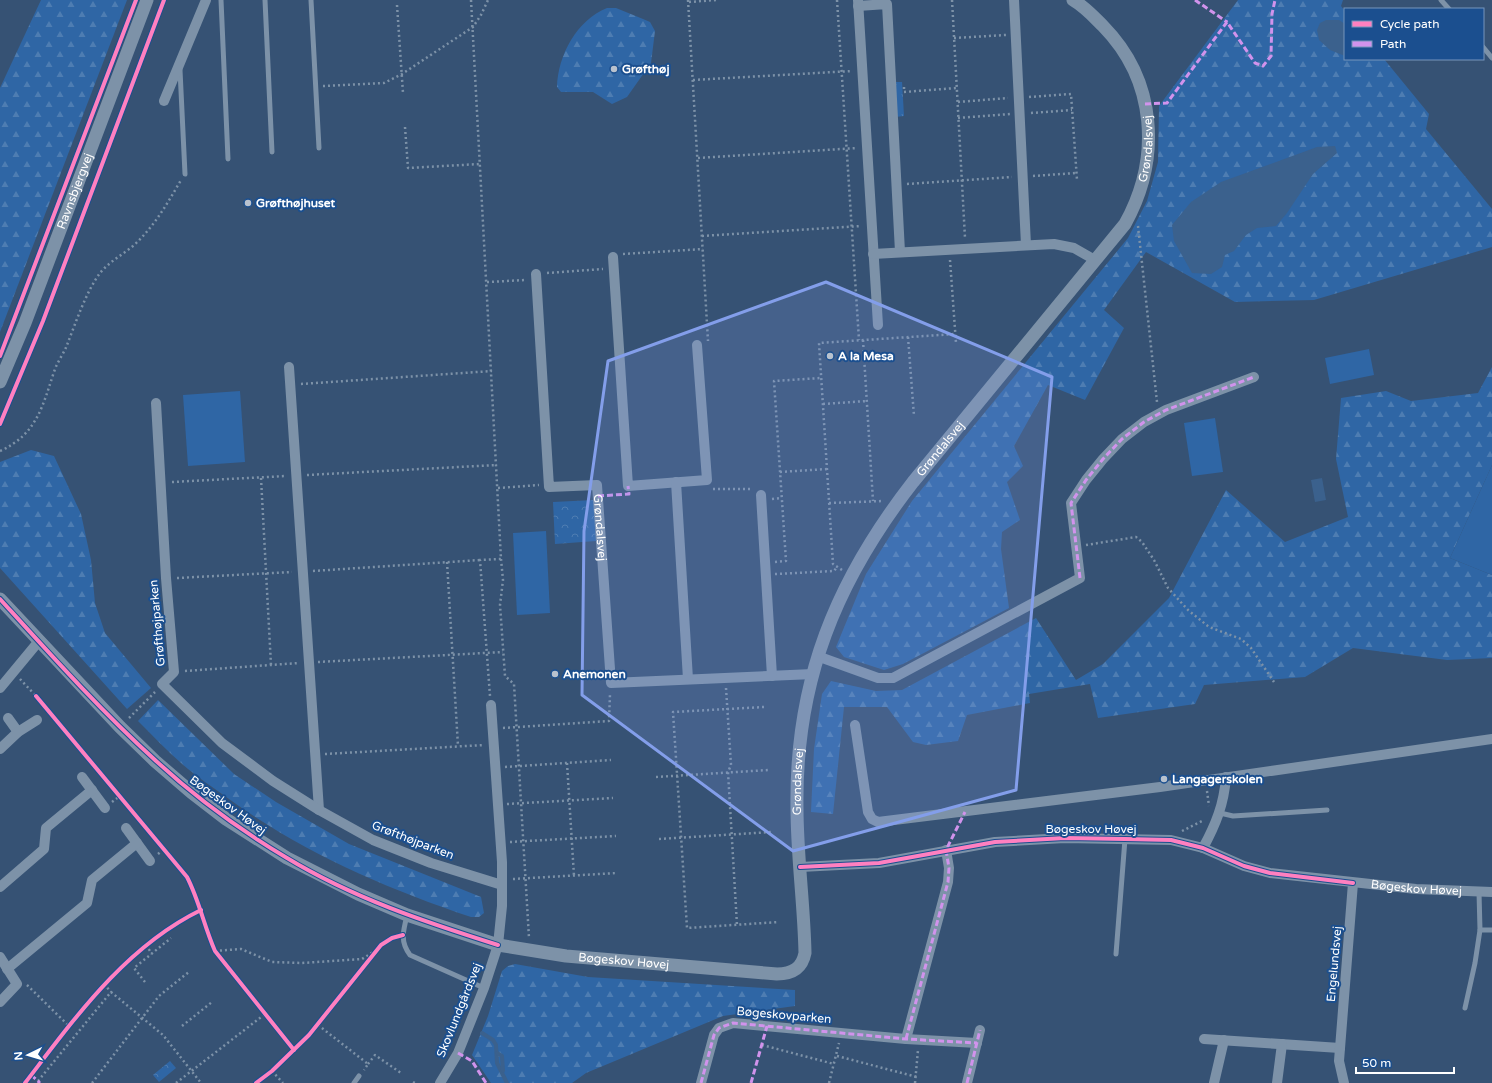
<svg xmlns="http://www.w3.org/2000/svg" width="1492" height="1083" viewBox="0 0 1492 1083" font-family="'Varela Round',sans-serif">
<defs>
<pattern id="grass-tufts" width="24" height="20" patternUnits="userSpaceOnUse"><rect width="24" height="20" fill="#2f66a5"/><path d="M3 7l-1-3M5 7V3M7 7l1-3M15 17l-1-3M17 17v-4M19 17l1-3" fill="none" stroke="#4e7db2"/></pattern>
<pattern id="forest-firs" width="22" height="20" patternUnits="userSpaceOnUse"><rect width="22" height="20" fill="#2f66a5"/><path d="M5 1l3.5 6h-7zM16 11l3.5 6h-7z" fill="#4e7db2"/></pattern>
<pattern id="park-crowns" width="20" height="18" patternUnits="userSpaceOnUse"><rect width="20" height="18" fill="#2f66a5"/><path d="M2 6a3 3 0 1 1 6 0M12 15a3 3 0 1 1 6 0" fill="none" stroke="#4e7db2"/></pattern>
</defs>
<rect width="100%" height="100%" fill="#365274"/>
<polygon fill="url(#grass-tufts)" points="893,82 902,82 904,116 895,117"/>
<g fill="url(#forest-firs)">
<polygon points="41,0 127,0 0,332 0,88"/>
<polygon points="1238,0 1343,0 1341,6 1345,11 1345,59 1384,59 1429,114 1426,129 1492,209 1492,247 1314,300 1235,302 1146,252 1104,310 1124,328 1085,400 1048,385 1014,446 1023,466 1007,482 1020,520 1002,532 1001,549 1009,608 903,664 884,670 844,657 836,647 866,574 912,501 1128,238 1147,201 1158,162 1159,106"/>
<path d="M607,8H616L643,19L650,22L655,31L651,63L627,97L612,104L593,92H561L557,87C558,55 577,20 607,8Z"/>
<polygon points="1492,367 1492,465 1450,558 1492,575 1492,658 1447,660 1353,648 1305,677 1204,685 1195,704 1098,718 1090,684 1029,694 1030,703 967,715 958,741 926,745 913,742 887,707 844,707 833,814 811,812 814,749 822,694 831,681 876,691 902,690 1036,618 1076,680 1103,664 1169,598 1226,490 1285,542 1348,517 1336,459 1341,398 1386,391 1411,401 1478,393"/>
<polygon points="31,450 54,456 81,514 91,560 95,603 105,633 151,688 127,709 0,568 0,462"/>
<path d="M158,700L234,774L276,802L349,844L481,897L484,913L479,917H471C382,887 298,850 222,794C211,786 199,778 188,769C170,754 154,737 138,721Z"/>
<polygon points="515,964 588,977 795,990 795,1006 723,1016 586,1073 572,1083 491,1083 472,1055 488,1016 502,971 508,966"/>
</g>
<g fill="url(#park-crowns)">
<polygon points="594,500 596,541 555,544 553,502"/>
<polygon points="170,1061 176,1068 159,1082 153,1075"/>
</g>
<g fill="#2f66a5">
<polygon points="1369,349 1374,375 1330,384 1325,358"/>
<polygon points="240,391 245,462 188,466 183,395"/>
<polygon points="1215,418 1223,472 1192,476 1184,423"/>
<polygon points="1492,465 1492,575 1450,558"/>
<polygon points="546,531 550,613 517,615 513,533"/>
</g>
<g fill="#3b618d">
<polygon points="1326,20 1339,20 1345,24 1345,56 1330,50 1319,40 1317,30 1320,23"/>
<polygon points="1335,146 1337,153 1313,174 1287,213 1276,226 1257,228 1246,235 1234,251 1225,255 1222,267 1211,274 1192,273 1174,241 1172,225 1191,202 1221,182 1317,147"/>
<polygon points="1322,478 1326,500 1315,502 1311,480"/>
</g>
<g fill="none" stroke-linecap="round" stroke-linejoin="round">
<g stroke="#3b618d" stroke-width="4">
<polyline points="482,1033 493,1040 496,1045 497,1063 507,1083"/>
<polyline points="497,1053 502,1056 503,1071"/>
</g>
<g stroke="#7d92a8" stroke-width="2.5" stroke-dasharray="2 3" stroke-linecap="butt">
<polyline points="471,0 501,559 480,560 490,696"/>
<polyline points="688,0 708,341"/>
<polyline points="837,0 859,340"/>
<polyline points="952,0 965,238"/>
<polyline points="689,2 716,0"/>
<polyline points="397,5 403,93"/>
<polyline points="954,38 1006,35"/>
<polyline points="693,80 852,71"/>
<polyline points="323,86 384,83 402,74 473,27 481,15 488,0"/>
<polyline points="904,87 904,92 957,88"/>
<polyline points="1029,97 1071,94 1077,180"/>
<polyline points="958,102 1008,98"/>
<polyline points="1031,113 1072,110"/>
<polyline points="958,118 1010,114"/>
<polyline points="405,127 408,168 480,164"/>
<polyline points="698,158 857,148"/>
<polyline points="1033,176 1076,173"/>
<polyline points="907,184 1012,177"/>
<polyline points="1138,226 1157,402"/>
<polyline points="702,236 861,226"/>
<polyline points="623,254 703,249"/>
<polyline points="950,260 956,343"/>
<polyline points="547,273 603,269"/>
<polyline points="487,282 526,280"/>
<polyline points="908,337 914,416"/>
<polyline points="863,340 873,501"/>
<polyline points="301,384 492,371"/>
<polyline points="823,404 867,401"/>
<path d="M0,451C38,434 43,404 55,369C58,361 64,353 67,345C76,322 86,292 100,273C109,262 122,255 133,246C154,227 167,204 181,180"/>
<polyline points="780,472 827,469"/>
<polyline points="307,475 497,465"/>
<polyline points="261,478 271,665"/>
<polyline points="172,482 286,476"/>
<polyline points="498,488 539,485"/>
<polyline points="713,489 752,489"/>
<polyline points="772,499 782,498"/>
<polyline points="829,503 884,501"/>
<polyline points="1086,545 1136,537 1142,542 1154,560 1168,588 1188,610 1209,627 1241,639 1251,648 1274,682"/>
<polyline points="501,559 503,580 500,605 505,676 514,684 529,938"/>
<polyline points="447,562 458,746"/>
<polyline points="775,562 786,561 774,381 821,378"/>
<polyline points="842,570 833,564 819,343 955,334"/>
<polyline points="313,571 480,560"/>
<polyline points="775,574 834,571 837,567"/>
<polyline points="177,578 292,572"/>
<polyline points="318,662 503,652"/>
<polyline points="185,671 299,663"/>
<polyline points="20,679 36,696"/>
<polyline points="726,688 731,765 728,772 737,925"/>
<polyline points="764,707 673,712 687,928 779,922"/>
<polyline points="129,718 155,692"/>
<polyline points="503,728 609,721 610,694"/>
<polyline points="325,754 484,745"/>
<polyline points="567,763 574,876"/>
<polyline points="505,767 611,760"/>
<polyline points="656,777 768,770"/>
<polyline points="1207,791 1209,806"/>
<polyline points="112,802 120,796"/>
<polyline points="507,804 613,798"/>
<polyline points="1182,831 1202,821"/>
<polyline points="659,839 771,832"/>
<polyline points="510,842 616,836"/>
<polyline points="158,854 164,849"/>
<polyline points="513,879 617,873"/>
<polyline points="146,945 152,954"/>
<polyline points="215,951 241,949 272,962 302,963 362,959 378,949"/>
<polyline points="145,982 134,968 171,938"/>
<polyline points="104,984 111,992"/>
<polyline points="27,985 70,1027"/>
<polyline points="318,1025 368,1064 364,1070"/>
<polyline points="182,1026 212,1002"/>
<polyline points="762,1045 834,1064"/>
<polyline points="837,1056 917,1077"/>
<polyline points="368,1064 375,1055 401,1073"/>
<polyline points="272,1071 283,1083"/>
<polyline points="38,1081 111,992 163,1035 201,1083"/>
<polyline points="413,1082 415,1083"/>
<polyline points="92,1083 159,996 190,971"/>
<polyline points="176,1083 265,1014"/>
<polyline points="829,1083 839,1043"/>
<polyline points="915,1083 918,1050"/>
</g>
<g stroke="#7d92a8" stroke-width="5">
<polyline points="221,0 228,159"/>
<polyline points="265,0 272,152"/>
<polyline points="311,0 319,148"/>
<polyline points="1441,0 1449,9"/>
<polyline points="1483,47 1492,58"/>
<polyline points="180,70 185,174"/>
<polyline points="1220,813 1233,816 1327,810"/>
<polyline points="1479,892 1480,930 1492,930"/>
<path d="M407,916C403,931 400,942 410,955L484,988"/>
<polyline points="1116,954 1125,839"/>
<polyline points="1465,1008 1475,963 1480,930"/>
<polyline points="354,1083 359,1076"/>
</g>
<g stroke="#7d92a8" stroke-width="10">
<polyline points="858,0 878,325"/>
<polyline points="1014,0 1026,245"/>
<polyline points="858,6 887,4 900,252"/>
<polyline points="164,101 206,0"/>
<polyline points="873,254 1054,244 1074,248 1095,260"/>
<polyline points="613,257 628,486 707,480 697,345"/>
<path id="s1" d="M536,274L549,487L597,485L611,683L813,674"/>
<polyline points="289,367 319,810"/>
<polyline points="156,403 166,578 174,672 162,684 222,743 273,781 319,810 373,840 431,863 502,885"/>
<polyline points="676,482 688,679"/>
<polyline points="761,495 772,676"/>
<polyline points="817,656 878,678 893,678 1080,578 1071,503 1086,480 1103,459 1122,439 1144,422 1166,410 1254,377"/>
<polyline points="0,688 39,641"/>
<polyline points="8,718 18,732"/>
<polyline points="855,725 868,812 872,819 878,822 1160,787 1492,739"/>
<polyline points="0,749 18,732 37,720"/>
<polyline points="82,777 105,808"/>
<polyline points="126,828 150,861"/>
<path d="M1203,848C1216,824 1224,804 1226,777"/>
<path id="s2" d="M800,867L879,863L995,842L1065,838L1171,840L1203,848L1244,866L1270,873L1416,889L1492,892"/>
<polyline points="0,887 44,849 46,828 92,790"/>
<polyline points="0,957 17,984 0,1002"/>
<polyline points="7,969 87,903 92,880 137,843"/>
<polyline points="906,1039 948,882 949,868 946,850"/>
<polyline points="1204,1039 1340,1048"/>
<polyline points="440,1083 458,1053 484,988 498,945 502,906 502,862 491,705"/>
<polyline points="701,1083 714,1035 719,1028 733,1023 906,1039 977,1043"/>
<polyline points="967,1083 980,1030"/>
<polyline points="1214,1083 1224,1040"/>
<polyline points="1277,1083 1282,1044"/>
<polyline points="1344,1083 1339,1061 1353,883"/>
</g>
<g stroke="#7d92a8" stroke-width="13">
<path id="s3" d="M0,382L25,323L147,0"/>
<path id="s4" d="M0,599L120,727L155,761L191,792L226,819L287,858L358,894L407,915L498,945L566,956L777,974C793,974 802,968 805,953C804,904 797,856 797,808C795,681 836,581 913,482L1125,224C1161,159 1157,81 1103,26C1094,17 1085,7 1073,0"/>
</g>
<g stroke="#d193ec" stroke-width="3" stroke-dasharray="6 3" stroke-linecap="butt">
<polyline points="1195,0 1227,22"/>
<polyline points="1145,104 1167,103 1227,22 1255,63 1263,66 1271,56 1272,14 1275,0"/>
<polyline points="598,496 629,494 628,486"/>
<polyline points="1080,578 1071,503 1086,480 1103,459 1122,439 1144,422 1166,410 1254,377"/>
<polyline points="906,1039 948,882 949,868 946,850 965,812"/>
<polyline points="458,1053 472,1061 486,1083"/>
<polyline points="31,1075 40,1083"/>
<polyline points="701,1083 714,1035 719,1028 733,1023 906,1039 977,1043"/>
<polyline points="751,1083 767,1026"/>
<polyline points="967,1083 980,1030"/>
</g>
<g stroke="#1b4f8f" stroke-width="6">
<g id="cycleway">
<polyline points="0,356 136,0"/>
<polyline points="0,424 43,321 164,0"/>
<path d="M0,599C50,654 100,710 155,760C195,797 240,830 287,858C353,898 425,922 498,945"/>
<path d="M36,696L187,877C199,900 204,926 215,951L294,1050"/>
<polyline points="800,867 879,863 995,842 1065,838 1125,839 1171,840 1203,848 1244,866 1270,873 1353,883"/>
<path d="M25,1083C75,1018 125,947 201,910"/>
<polyline points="256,1083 272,1071 309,1035 381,945 392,938 403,935"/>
</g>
</g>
<use href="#cycleway" stroke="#ff80c0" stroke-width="4"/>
</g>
<path fill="#839eea" fill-opacity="0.2" stroke="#839eea" stroke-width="3" stroke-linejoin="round" d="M826,282L1052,377L1016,790L793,851L582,695L584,531L608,361Z"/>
<g fill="#b9c2ce" stroke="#1b4f8f" stroke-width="1.5">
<circle cx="614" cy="69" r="4"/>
<circle cx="248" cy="203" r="4"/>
<circle cx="830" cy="356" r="4"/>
<circle cx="555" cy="674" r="4"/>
<circle cx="1164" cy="779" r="4"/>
</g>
<g text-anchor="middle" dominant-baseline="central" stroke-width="4" stroke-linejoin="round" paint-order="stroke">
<g font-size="12" font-weight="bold" fill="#fff" stroke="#1b4f8f" text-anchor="start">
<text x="622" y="69">Grøfthøj</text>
<text x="256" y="203">Grøfthøjhuset</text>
<text x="838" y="356">A la Mesa</text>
<text x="563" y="674">Anemonen</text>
<text x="1172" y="779">Langagerskolen</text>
</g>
<g font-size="12" fill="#fff" stroke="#1b4f8f">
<text stroke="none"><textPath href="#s4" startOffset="1848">Grøndalsvej</textPath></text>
<text stroke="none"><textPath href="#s3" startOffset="205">Ravnsbjergvej</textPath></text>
<text stroke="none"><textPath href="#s4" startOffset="1478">Grøndalsvej</textPath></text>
<text stroke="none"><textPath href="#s1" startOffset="304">Grøndalsvej</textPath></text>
<text transform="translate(157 623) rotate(-95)">Grøfthøjparken</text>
<text stroke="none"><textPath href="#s4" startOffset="1108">Grøndalsvej</textPath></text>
<text transform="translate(228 805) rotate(36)">Bøgeskov Høvej</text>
<text x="1091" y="829">Bøgeskov Høvej</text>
<text transform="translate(413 840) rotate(21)">Grøfthøjparken</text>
<text stroke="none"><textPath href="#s2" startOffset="625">Bøgeskov Høvej</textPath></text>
<text stroke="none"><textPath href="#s4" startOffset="744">Bøgeskov Høvej</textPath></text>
<text transform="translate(1334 964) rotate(-85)">Engelundsvej</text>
<text transform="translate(459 1010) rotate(-68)">Skovlundgårdsvej</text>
<text transform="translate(784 1015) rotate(5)">Bøgeskovparken</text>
</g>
</g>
<rect x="1344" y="8" width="140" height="52" fill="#1b4f8f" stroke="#7695bc"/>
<rect x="1352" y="21" width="20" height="6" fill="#ff80c0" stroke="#7695bc"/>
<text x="1380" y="28" font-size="12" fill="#ffffff">Cycle path</text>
<rect x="1352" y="41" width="20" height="6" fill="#d193ec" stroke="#7695bc"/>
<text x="1380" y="48" font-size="12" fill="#ffffff">Path</text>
<g transform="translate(28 1055) rotate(265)" stroke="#1b4f8f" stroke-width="3" paint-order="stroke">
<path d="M0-3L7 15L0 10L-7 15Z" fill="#ffffff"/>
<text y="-6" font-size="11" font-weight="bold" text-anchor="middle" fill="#ffffff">N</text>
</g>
<path d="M1356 1067v6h98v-6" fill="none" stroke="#ffffff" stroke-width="2"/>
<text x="1362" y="1067" font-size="12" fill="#ffffff" stroke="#1b4f8f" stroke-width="3" paint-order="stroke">50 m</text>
</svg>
